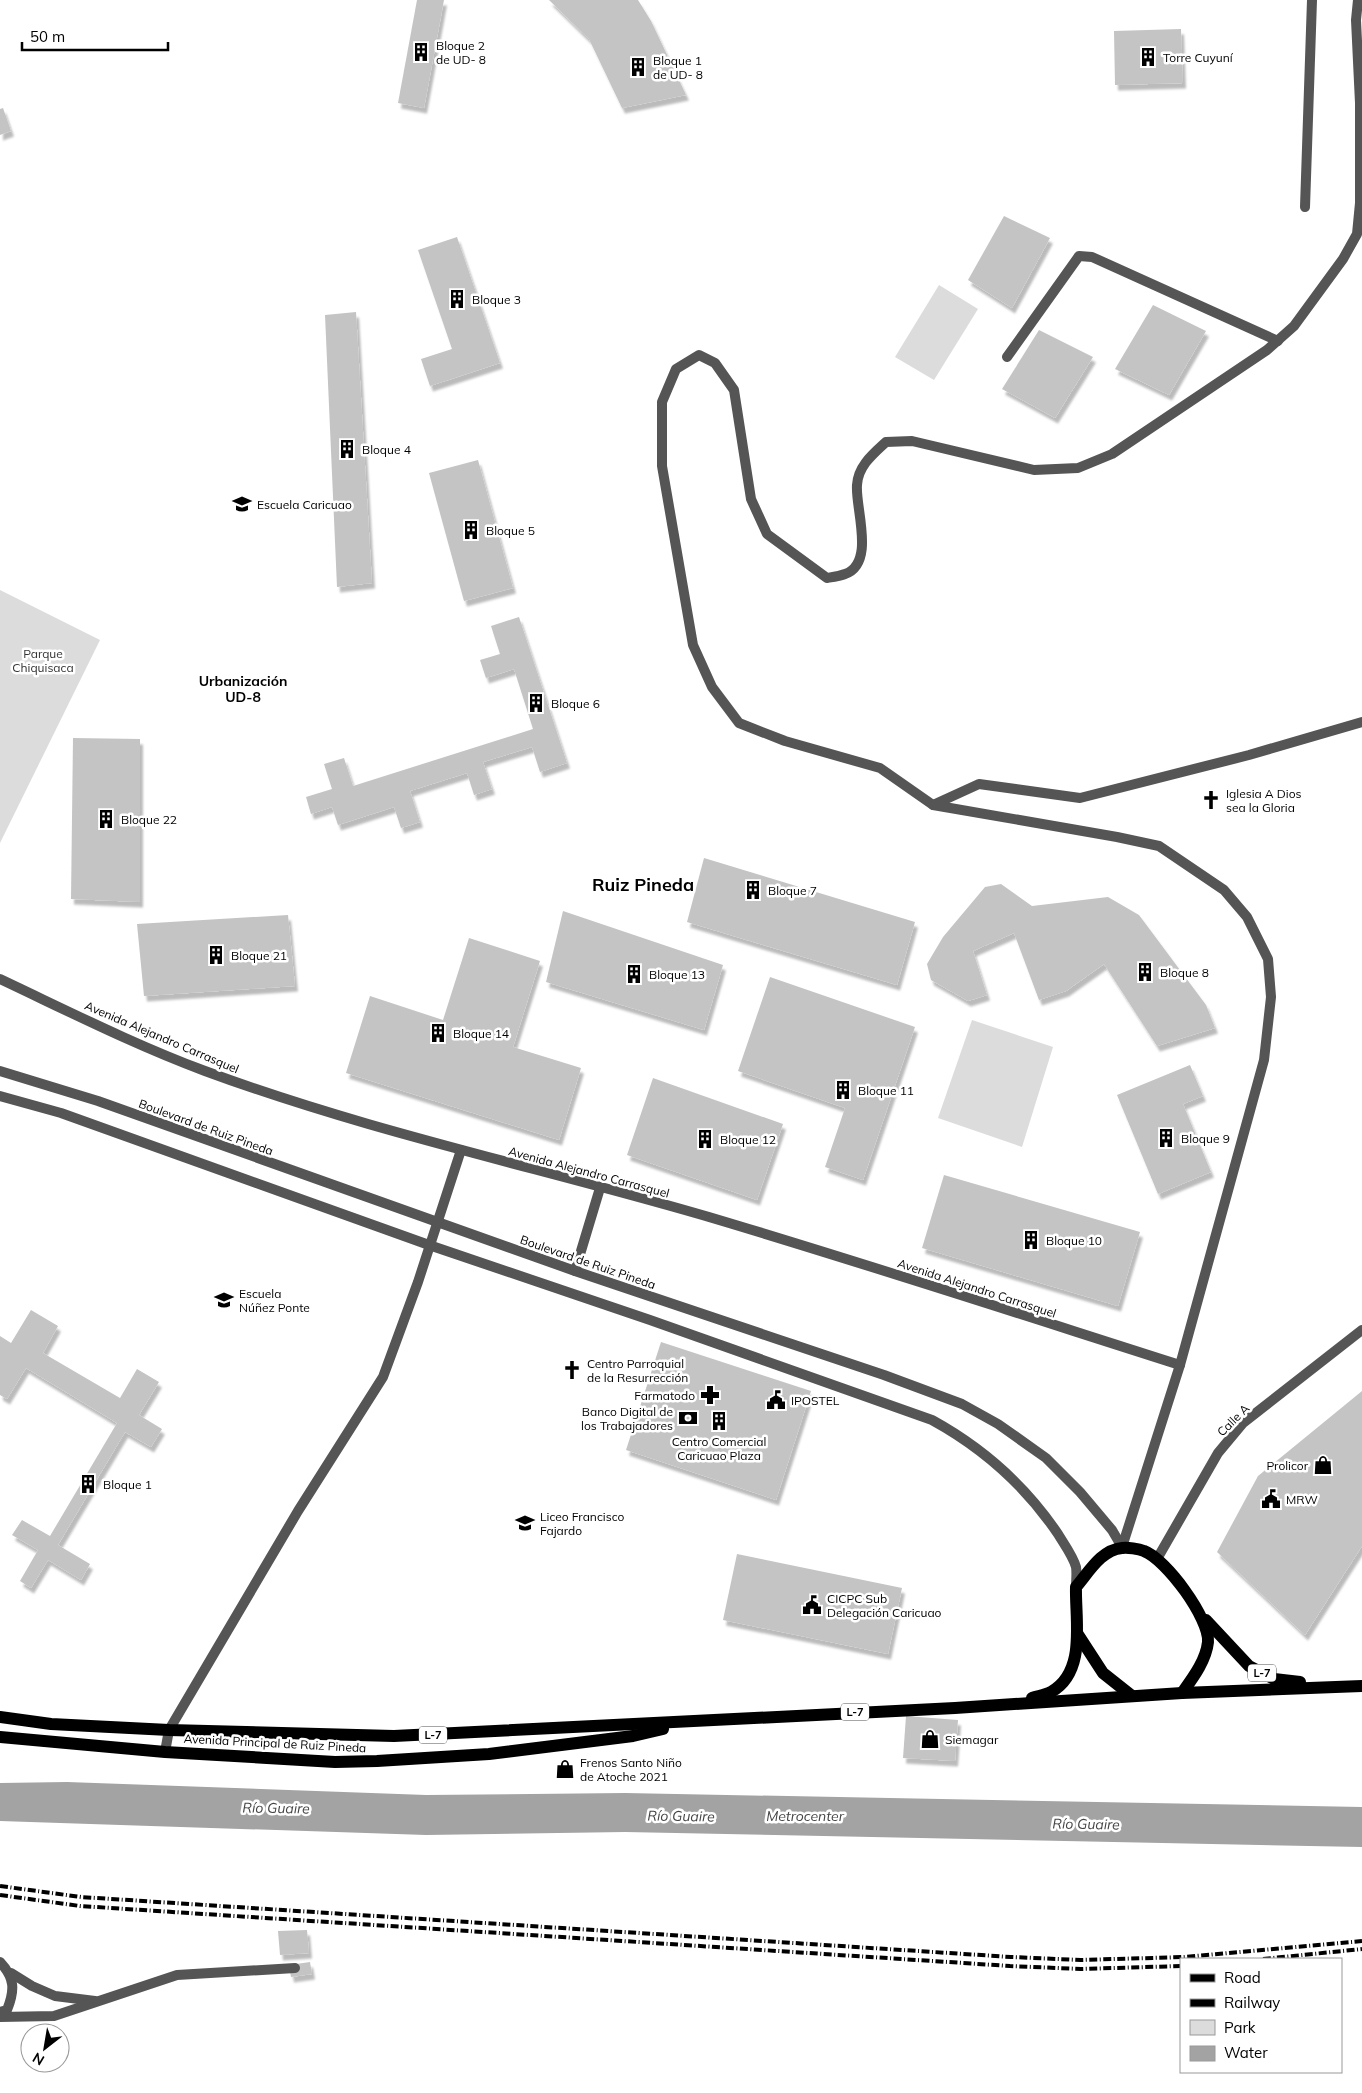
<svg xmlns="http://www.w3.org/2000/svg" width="1362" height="2093" viewBox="0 0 1362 2093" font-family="Mulish,sans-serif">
<defs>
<filter id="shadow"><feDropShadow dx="3" dy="5.5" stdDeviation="1" flood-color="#0004"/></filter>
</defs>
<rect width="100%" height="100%" fill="#fff"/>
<g fill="#dcdcdc">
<polygon points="939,285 978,309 934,380 895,357"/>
<polygon points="0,590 100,640 0,843"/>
<polygon points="972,1020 1053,1047 1022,1147 938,1118"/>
</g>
<polygon fill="#a3a3a3" points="67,1782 426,1795 625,1793 1362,1807 1362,1847 625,1832 426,1835 0,1821 0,1783"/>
<g fill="#c4c4c4" filter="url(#shadow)">
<polygon points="417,0 444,0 424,108 398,103"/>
<polygon points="549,0 638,0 651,21 686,95 622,108 589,39"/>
<polygon points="1181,29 1183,83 1115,85 1114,31"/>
<polygon points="3,108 11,131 0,135 0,109"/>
<polygon points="1004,216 1050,238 1012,308 968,280"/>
<polygon points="457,237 500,363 430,386 421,359 452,349 418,250"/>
<polygon points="1153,305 1206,331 1169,395 1115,369"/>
<polygon points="356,312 372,583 337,587 325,315"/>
<polygon points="1039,330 1093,357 1055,418 1002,389"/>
<polygon points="478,460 513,588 464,601 429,473"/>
<polygon points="519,617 567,763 540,772 532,747 483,762 492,789 474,795 467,773 410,791 420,822 401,828 394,807 338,825 332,807 311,814 306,797 332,789 324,764 344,758 353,786 533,729 514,669 486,678 480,660 500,654 491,626"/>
<polygon points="73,738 140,739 140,902 71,899"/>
<polygon points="704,858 915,922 897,985 687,922"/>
<polygon points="1001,884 1032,906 1108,897 1139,915 1206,1005 1215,1028 1157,1046 1104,964 1066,991 1039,1000 1014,933 973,951 987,995 968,1001 931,980 927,964 943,937 985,887"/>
<polygon points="563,911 723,965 704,1030 546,982"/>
<polygon points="288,915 295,986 144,996 137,924"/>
<polygon points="469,938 540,961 513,1047 581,1068 559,1140 346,1073 370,996 443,1020"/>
<polygon points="770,977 915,1027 863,1180 825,1167 845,1108 738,1071"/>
<polygon points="1190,1065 1203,1096 1183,1104 1211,1172 1158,1194 1117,1095"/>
<polygon points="653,1078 783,1124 757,1200 627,1155"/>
<polygon points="944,1175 1140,1232 1118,1306 922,1248"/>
<polygon points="31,1310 58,1326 43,1353 120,1398 137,1369 159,1382 139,1415 162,1429 151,1447 125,1432 58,1545 90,1564 81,1580 48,1560 31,1588 20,1581 38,1550 12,1535 22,1520 50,1536 117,1423 26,1368 7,1399 0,1395 0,1336 11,1343"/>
<polygon points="661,1342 811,1391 776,1500 626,1450"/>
<polygon points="1362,1391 1362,1546 1305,1635 1217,1552 1258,1476"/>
<polygon points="737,1554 902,1588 888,1654 723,1620"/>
<polygon points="906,1716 958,1720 955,1761 903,1758"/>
<polygon points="307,1930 309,1953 280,1955 278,1931"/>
<polygon points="310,1962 312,1974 291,1977 289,1965"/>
</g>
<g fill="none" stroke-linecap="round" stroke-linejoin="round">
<g stroke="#555" stroke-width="10">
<polyline points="1305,207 1312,0"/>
<polyline points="1007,357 1079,256 1092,257 1278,341"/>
<polyline points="933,805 979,784 1080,798 1249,755 1362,722"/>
<path d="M0,979C68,1011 135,1045 205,1071C370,1132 542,1168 709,1217C867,1264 1023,1315 1180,1365"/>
<polyline points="0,1071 98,1101 575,1271 884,1375 962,1404 998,1424 1046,1458 1080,1492 1112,1530 1122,1547"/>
<path d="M0,1096L61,1113L429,1245L650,1320L932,1420C983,1448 1025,1485 1058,1534C1064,1544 1073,1556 1076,1567C1077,1573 1076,1580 1076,1587"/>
<polyline points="575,1271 600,1188"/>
<path d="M1122,1547L1180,1365L1264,1060L1271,997L1268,959L1247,917L1224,890L1159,846L1117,837L933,805L880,768L785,741L739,723L712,687L693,645L662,466V402L676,369L699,355L715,363L734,390L751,499L767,534L827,578C833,577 840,576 845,574C876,563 855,508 857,485C858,466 873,454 886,442L912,441L1034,470L1078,468L1112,454L1267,350L1294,326L1343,259L1357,234L1360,203V103L1356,20L1358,0"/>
<polyline points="1157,1559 1218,1453 1243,1423 1362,1330"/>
<polyline points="165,1752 169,1730 298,1511 383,1377 418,1282 461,1150"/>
<path d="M0,1962C15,1978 15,1990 7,2010L0,2012"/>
<polyline points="11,1973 32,1986 55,1996 95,2001"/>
<polyline points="0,2017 54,2016 177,1975 295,1968"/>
</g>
<g stroke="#000" stroke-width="12">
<polyline points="1206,1620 1249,1666 1274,1679 1300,1682"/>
<polyline points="1077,1633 1103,1673 1132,1696"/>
<path d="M1032,1698C1038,1696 1046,1695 1051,1692C1087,1672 1075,1620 1076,1587C1089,1572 1101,1550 1122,1548C1127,1547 1139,1549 1144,1551C1166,1559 1210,1619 1208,1642C1206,1661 1192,1679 1182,1693"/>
<polyline points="0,1717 51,1724 169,1730 394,1736 955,1708 1182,1693 1362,1686"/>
<polyline points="0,1737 165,1752 335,1762 377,1761 489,1754 633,1736 663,1729"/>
</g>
<g stroke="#000" stroke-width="4" stroke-dasharray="8 2.5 1 2.5" stroke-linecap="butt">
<polyline points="0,1886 81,1897 1011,1957 1081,1960 1184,1957 1362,1941"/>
<polyline points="0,1895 80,1906 1010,1966 1081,1969 1181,1966"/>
<polyline points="1263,1959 1362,1949"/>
</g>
</g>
<defs>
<g id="building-bare" transform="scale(1.5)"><path d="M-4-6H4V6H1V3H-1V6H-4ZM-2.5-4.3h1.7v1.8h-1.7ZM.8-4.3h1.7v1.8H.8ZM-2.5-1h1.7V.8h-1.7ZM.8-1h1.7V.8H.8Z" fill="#000" stroke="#fff" stroke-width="2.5" paint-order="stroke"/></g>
<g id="school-bare" transform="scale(1.5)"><path d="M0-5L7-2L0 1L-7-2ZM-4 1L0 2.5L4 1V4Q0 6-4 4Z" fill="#000" stroke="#fff" stroke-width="2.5" paint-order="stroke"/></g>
<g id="church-bare" transform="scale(1.5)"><path d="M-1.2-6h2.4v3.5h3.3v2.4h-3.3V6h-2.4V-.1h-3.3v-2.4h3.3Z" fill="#000" stroke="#fff" stroke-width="2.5" paint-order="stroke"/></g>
<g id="pharmacy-bare" transform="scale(1.5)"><path d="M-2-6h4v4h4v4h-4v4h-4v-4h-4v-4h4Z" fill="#000" stroke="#fff" stroke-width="2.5" paint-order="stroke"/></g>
<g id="civic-bare" transform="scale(1.5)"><path d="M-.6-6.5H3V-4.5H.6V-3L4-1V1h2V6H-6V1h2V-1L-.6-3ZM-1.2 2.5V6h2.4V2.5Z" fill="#000" stroke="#fff" stroke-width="2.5" paint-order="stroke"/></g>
<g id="bank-bare" transform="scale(1.5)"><path d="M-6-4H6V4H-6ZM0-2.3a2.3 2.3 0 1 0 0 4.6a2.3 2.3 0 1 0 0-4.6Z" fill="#000" stroke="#fff" stroke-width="2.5" paint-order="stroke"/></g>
<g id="shop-bare" transform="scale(1.5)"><path d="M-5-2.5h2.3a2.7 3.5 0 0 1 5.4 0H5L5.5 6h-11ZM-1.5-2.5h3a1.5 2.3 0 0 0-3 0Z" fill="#000" stroke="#fff" stroke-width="2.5" paint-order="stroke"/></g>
</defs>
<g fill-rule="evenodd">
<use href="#building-bare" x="421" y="52"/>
<use href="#building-bare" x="1148" y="57"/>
<use href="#building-bare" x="638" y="67"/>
<use href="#building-bare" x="457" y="299"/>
<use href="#building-bare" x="347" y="449"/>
<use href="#school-bare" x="242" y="504"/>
<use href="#building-bare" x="471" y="530"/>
<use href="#building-bare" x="536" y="703"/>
<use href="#church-bare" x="1211" y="800"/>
<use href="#building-bare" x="106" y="819"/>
<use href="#building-bare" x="753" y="890"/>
<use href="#building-bare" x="216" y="955"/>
<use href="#building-bare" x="1145" y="972"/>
<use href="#building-bare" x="634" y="974"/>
<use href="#building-bare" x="438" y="1033"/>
<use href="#building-bare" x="843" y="1090"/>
<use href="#building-bare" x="1166" y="1138"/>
<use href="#building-bare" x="705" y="1139"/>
<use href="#building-bare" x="1031" y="1240"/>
<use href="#school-bare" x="224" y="1300"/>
<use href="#church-bare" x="572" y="1370"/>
<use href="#pharmacy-bare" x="710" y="1395"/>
<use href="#civic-bare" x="776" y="1400"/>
<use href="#bank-bare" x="688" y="1418"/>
<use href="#building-bare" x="719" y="1421"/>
<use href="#shop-bare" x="1323" y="1465"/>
<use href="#building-bare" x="88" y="1484"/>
<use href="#civic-bare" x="1271" y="1499"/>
<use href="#school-bare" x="525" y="1523"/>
<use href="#civic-bare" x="812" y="1605"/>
<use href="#shop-bare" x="930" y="1739"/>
<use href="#shop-bare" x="565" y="1769"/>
</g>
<g text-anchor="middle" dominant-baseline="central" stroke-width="5" stroke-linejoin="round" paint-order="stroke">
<g fill="#fff" stroke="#4c4c4c" stroke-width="1">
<rect x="1248" y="1664.5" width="28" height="17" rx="4"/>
<rect x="841" y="1703.5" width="28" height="17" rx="4"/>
<rect x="419" y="1726.5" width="28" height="17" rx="4"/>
</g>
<g font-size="11" font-weight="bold" fill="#000">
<text x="1262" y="1673">L-7</text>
<text x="855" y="1712">L-7</text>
<text x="433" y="1735">L-7</text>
</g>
<g font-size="12" fill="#000" stroke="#fff" text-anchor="start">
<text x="436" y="45">Bloque 2<tspan x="436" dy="14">de UD- 8</tspan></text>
<text x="1163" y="57">Torre Cuyuní</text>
<text x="653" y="60">Bloque 1<tspan x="653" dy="14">de UD- 8</tspan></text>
<text x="472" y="299">Bloque 3</text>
<text x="362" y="449">Bloque 4</text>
<text x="257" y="504">Escuela Caricuao</text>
<text x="486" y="530">Bloque 5</text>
<text x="551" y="703">Bloque 6</text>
<text x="1226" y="793">Iglesia A Dios<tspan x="1226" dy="14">sea la Gloria</tspan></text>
<text x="121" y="819">Bloque 22</text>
<text x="768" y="890">Bloque 7</text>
<text x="231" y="955">Bloque 21</text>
<text x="1160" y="972">Bloque 8</text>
<text x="649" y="974">Bloque 13</text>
<text x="453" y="1033">Bloque 14</text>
<text x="858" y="1090">Bloque 11</text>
<text x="1181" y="1138">Bloque 9</text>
<text x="720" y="1139">Bloque 12</text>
<text x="1046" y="1240">Bloque 10</text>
<text x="239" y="1293">Escuela<tspan x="239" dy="14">Núñez Ponte</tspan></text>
<text x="587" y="1363">Centro Parroquial<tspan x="587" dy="14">de la Resurrección</tspan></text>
<text x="695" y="1395" text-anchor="end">Farmatodo</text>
<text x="791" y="1400">IPOSTEL</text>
<text x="673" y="1411" text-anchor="end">Banco Digital de<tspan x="673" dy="14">los Trabajadores</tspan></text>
<text x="719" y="1441" text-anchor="middle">Centro Comercial<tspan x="719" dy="14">Caricuao Plaza</tspan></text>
<text x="1308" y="1465" text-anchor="end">Prolicor</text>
<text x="103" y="1484">Bloque 1</text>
<text x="1286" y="1499">MRW</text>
<text x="540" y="1516">Liceo Francisco<tspan x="540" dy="14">Fajardo</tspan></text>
<text x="827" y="1598">CICPC Sub<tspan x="827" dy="14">Delegación Caricuao</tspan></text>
<text x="945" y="1739">Siemagar</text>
<text x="580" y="1762">Frenos Santo Niño<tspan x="580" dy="14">de Atoche 2021</tspan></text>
</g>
<g font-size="12" fill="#333" stroke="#fff">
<text x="43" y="653">Parque<tspan x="43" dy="14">Chiquisaca</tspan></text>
</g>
<g font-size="12" fill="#000" stroke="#fff">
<text transform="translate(162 1037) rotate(23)">Avenida Alejandro Carrasquel</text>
<text transform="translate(206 1127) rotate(20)">Boulevard de Ruiz Pineda</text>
<text transform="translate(589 1172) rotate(15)">Avenida Alejandro Carrasquel</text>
<text transform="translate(588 1262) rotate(19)">Boulevard de Ruiz Pineda</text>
<text transform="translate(977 1288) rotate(18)">Avenida Alejandro Carrasquel</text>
<text transform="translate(1233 1420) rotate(-45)">Calle A</text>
<text transform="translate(275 1743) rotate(3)">Avenida Principal de Ruiz Pineda</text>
</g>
<g font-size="14" font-weight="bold" fill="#000" stroke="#fff">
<text x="243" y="681">Urbanización<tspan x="243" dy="16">UD-8</tspan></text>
</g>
<g font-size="14" font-style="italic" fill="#444" stroke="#fff">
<text transform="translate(276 1808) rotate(1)">Río Guaire</text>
<text transform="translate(681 1816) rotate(1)">Río Guaire</text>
<text x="805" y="1816">Metrocenter</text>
<text transform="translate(1086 1824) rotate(1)">Río Guaire</text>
</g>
<g font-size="18" font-weight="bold" fill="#000" stroke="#fff">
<text x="643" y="884">Ruiz Pineda</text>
</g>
</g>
<rect x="1180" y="1958" width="162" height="115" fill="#ffffff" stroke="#999999"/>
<rect x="1190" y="1974" width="25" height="8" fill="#000000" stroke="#999999"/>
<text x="1224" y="1983" font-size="15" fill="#000000">Road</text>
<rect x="1190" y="1999" width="25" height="8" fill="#000000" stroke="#999999"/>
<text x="1224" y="2008" font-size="15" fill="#000000">Railway</text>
<rect x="1190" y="2020" width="25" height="15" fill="#dcdcdc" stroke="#999999"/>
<text x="1224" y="2033" font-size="15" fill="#000000">Park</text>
<rect x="1190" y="2046" width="25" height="15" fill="#a3a3a3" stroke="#999999"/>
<text x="1224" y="2058" font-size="15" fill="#000000">Water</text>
<g transform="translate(45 2048) rotate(211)"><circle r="24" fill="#ffffff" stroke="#999999"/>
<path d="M0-4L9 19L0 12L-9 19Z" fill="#000000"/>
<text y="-8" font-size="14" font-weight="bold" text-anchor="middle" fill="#000000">N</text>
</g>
<path d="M22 42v8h146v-8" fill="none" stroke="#000000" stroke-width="2.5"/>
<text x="30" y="42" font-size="15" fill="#000000" stroke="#ffffff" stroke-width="4" paint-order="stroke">50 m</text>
</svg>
